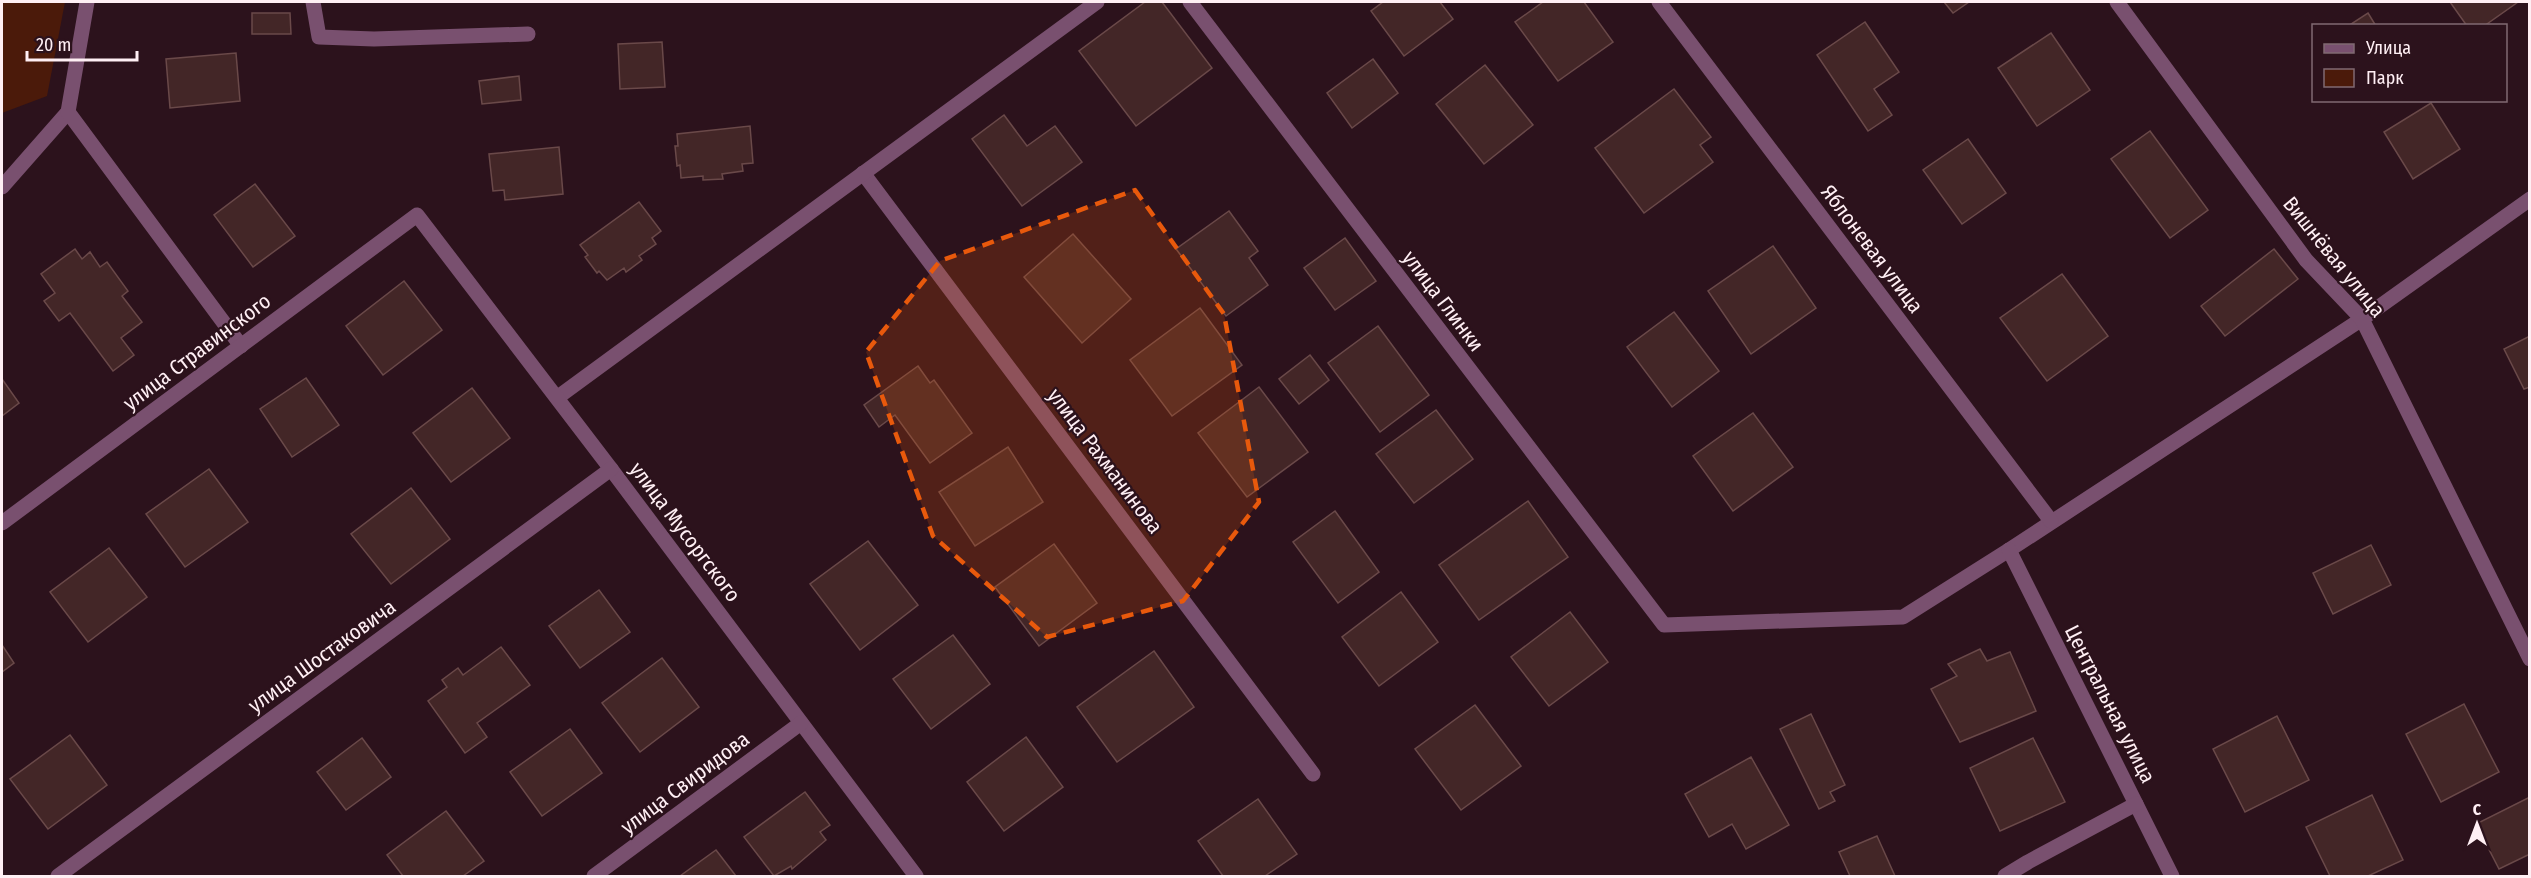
<svg xmlns="http://www.w3.org/2000/svg" width="2531" height="878" viewBox="0 0 2531 878" font-family="'Fira Sans Condensed',sans-serif">
<rect width="100%" height="100%" fill="#2c121c"/>
<polygon fill="#4b1a0a" points="2,2 65,2 47,96 2,113"/>
<g fill="#432627" stroke="#6a4949" stroke-width="1.5">
<polygon points="1145,2 1162,2 1212,68 1136,126 1079,51"/>
<polygon points="1383,2 1440,2 1453,19 1404,56 1371,11"/>
<polygon points="1543,2 1584,2 1613,42 1558,81 1515,22"/>
<polygon points="1944,2 1969,2 1953,13"/>
<polygon points="2450,2 2518,2 2484,26 2467,26"/>
<polygon points="252,13 290,13 291,34 252,34"/>
<polygon points="2368,13 2376,26 2348,26"/>
<polygon points="1865,22 1899,72 1874,89 1892,115 1868,131 1817,55"/>
<polygon points="2051,33 2090,90 2037,126 1998,68"/>
<polygon points="662,42 665,87 620,89 618,44"/>
<polygon points="236,53 240,101 170,108 166,59"/>
<polygon points="1373,59 1398,93 1352,128 1327,93"/>
<polygon points="1485,65 1533,125 1484,164 1436,104"/>
<polygon points="519,76 521,100 482,104 479,81"/>
<polygon points="1674,89 1711,137 1700,145 1713,162 1644,213 1595,148"/>
<polygon points="2431,103 2460,149 2413,179 2384,132"/>
<polygon points="1004,115 1027,146 1055,126 1082,162 1022,206 972,139"/>
<polygon points="750,126 753,163 742,164 743,171 722,174 723,179 703,180 703,176 681,178 680,165 677,166 675,146 678,146 677,134"/>
<polygon points="2150,131 2208,210 2170,238 2111,159"/>
<polygon points="1968,139 2006,193 1962,224 1923,170"/>
<polygon points="559,147 563,194 505,200 504,190 493,191 489,154"/>
<polygon points="255,184 295,236 253,267 214,215"/>
<polygon points="639,202 661,231 652,238 656,244 639,256 642,260 626,272 624,268 607,280 599,271 597,273 585,257 588,255 580,245"/>
<polygon points="1229,211 1258,251 1249,258 1268,285 1226,316 1176,249"/>
<polygon points="1073,234 1131,299 1082,343 1024,277"/>
<polygon points="1345,238 1376,281 1335,310 1304,268"/>
<polygon points="1773,246 1816,308 1751,354 1708,291"/>
<polygon points="75,249 82,259 90,252 100,267 107,262 128,291 122,296 142,322 121,338 134,355 113,371 70,313 59,321 44,301 55,293 41,274"/>
<polygon points="2274,249 2298,279 2225,336 2201,306"/>
<polygon points="2062,274 2108,336 2047,381 2000,318"/>
<polygon points="404,281 442,330 383,375 346,326"/>
<polygon points="1200,308 1242,365 1172,416 1130,360"/>
<polygon points="1674,312 1719,371 1672,407 1627,347"/>
<polygon points="1378,326 1429,395 1380,432 1328,363"/>
<polygon points="2530,336 2530,387 2524,389 2504,349"/>
<polygon points="1310,355 1329,380 1299,404 1279,379"/>
<polygon points="918,366 930,383 934,380 972,433 930,463 895,415 879,427 864,405"/>
<polygon points="306,378 339,425 292,457 260,409"/>
<polygon points="2,379 19,403 2,416"/>
<polygon points="1259,387 1308,452 1247,497 1198,433"/>
<polygon points="472,388 510,438 451,482 413,433"/>
<polygon points="1436,410 1473,459 1414,503 1376,454"/>
<polygon points="1753,413 1793,467 1733,511 1693,456"/>
<polygon points="1008,447 1043,502 975,546 939,492"/>
<polygon points="209,469 248,522 185,567 146,514"/>
<polygon points="411,488 450,539 391,584 351,534"/>
<polygon points="1528,501 1568,557 1479,620 1439,565"/>
<polygon points="1335,511 1379,572 1338,603 1293,542"/>
<polygon points="868,541 918,605 860,650 810,584"/>
<polygon points="1054,544 1097,603 1039,646 995,587"/>
<polygon points="2371,545 2391,585 2333,614 2313,573"/>
<polygon points="109,548 147,597 88,642 50,592"/>
<polygon points="599,590 630,632 580,668 549,626"/>
<polygon points="1401,592 1438,642 1379,686 1342,637"/>
<polygon points="1570,612 1608,662 1549,706 1511,657"/>
<polygon points="953,635 990,684 931,729 893,679"/>
<polygon points="2,645 14,663 2,672"/>
<polygon points="501,647 530,685 477,723 487,737 465,753 428,701 447,687 442,680 458,668 463,675"/>
<polygon points="1980,649 1987,661 2010,652 2036,711 1960,742 1931,689 1957,676 1948,664"/>
<polygon points="1154,651 1194,707 1117,762 1077,707"/>
<polygon points="662,658 699,707 640,752 602,703"/>
<polygon points="2464,704 2499,772 2441,802 2406,734"/>
<polygon points="1475,705 1521,766 1461,810 1415,749"/>
<polygon points="1811,714 1845,785 1830,792 1835,801 1819,809 1780,729"/>
<polygon points="2277,716 2309,780 2245,812 2213,749"/>
<polygon points="570,729 602,773 542,816 510,772"/>
<polygon points="70,735 107,785 48,829 10,779"/>
<polygon points="1026,737 1063,787 1004,831 967,782"/>
<polygon points="362,738 391,777 346,810 317,772"/>
<polygon points="2033,738 2065,802 2000,831 1970,768"/>
<polygon points="1751,757 1789,825 1746,849 1732,824 1709,837 1685,794"/>
<polygon points="805,792 830,825 820,832 826,840 792,869 791,866 774,876 744,837"/>
<polygon points="2372,795 2403,860 2368,876 2330,876 2306,827"/>
<polygon points="2530,797 2530,854 2499,869 2476,824"/>
<polygon points="1258,799 1297,854 1265,876 1223,876 1198,841"/>
<polygon points="446,811 484,861 463,876 403,876 387,855"/>
<polygon points="1877,836 1895,876 1850,876 1839,852"/>
<polygon points="716,850 736,876 680,876"/>
</g>
<g fill="none" stroke-linecap="round" stroke-linejoin="round">
<g stroke="#79506f" stroke-width="15">
<polyline points="313,2 319,37 374,39 528,34"/>
<polyline points="2,187 68,112"/>
</g>
<g stroke="#79506f" stroke-width="15">
<polyline points="87,2 68,112 241,346"/>
<polyline points="1190,2 1664,625 1903,617 2009,550 2362,319 2530,199"/>
<polyline points="1659,2 2051,521"/>
<polyline points="2117,2 2306,260 2362,319 2530,659"/>
<polyline points="863,173 1313,774"/>
<polyline points="558,397 1097,2"/>
<polyline points="2,523 417,215 611,469 916,876"/>
<polyline points="2009,550 2172,876"/>
<polyline points="58,876 611,469"/>
<polyline points="594,876 801,723"/>
<polyline points="2005,876 2028,862 2136,804"/>
</g>
</g>
<path fill="#e8590c" fill-opacity="0.2" stroke="#e8590c" stroke-width="4.5" stroke-dasharray="12 8" stroke-linejoin="round" d="M1135,190L1224,314L1259,502L1183,601L1047,637L933,536L866,352L940,261Z"/>
<g text-anchor="middle" dominant-baseline="central" stroke-width="4.5" stroke-linejoin="round" paint-order="stroke">
<g font-size="21" fill="#ffeff4" stroke="#2c121c">
<text transform="translate(1872 249) rotate(53)">Яблоневая улица</text>
<text transform="translate(2334 257) rotate(51)">Вишнёвая улица</text>
<text transform="translate(1443 301) rotate(53)">улица Глинки</text>
<text transform="translate(197 352) rotate(-37)">улица Стравинского</text>
<text transform="translate(1105 461) rotate(53)">улица Рахманинова</text>
<text transform="translate(685 532) rotate(53)">улица Мусоргского</text>
<text transform="translate(322 656) rotate(-36)">улица Шостаковича</text>
<text transform="translate(2110 704) rotate(63)">Центральная улица</text>
<text transform="translate(685 783) rotate(-37)">улица Свиридова</text>
</g>
</g>
<rect width="2531" height="878" fill="none" stroke="#ffeff4" stroke-width="6"/>
<rect x="2312" y="24" width="195" height="78" fill="#2c121c" stroke="#806a72" stroke-width="1.5"/>
<rect x="2324" y="44" width="30" height="9" fill="#79506f" stroke="#806a72" stroke-width="1.5"/>
<text x="2366" y="54" font-size="18" fill="#ffeff4">Улица</text>
<rect x="2324" y="69" width="30" height="18" fill="#4b1a0a" stroke="#806a72" stroke-width="1.5"/>
<text x="2366" y="84" font-size="18" fill="#ffeff4">Парк</text>
<g transform="translate(2477 824)" stroke="#2c121c" stroke-width="4.5" paint-order="stroke">
<path d="M0-4.5L10 22L0 15L-10 22Z" fill="#ffeff4"/>
<text y="-9" font-size="16" font-weight="bold" text-anchor="middle" fill="#ffeff4">С</text>
</g>
<path d="M27 51v9h110v-9" fill="none" stroke="#ffeff4" stroke-width="3"/>
<text x="36" y="51" font-size="18" fill="#ffeff4" stroke="#2c121c" stroke-width="4.5" paint-order="stroke">20 m</text>
</svg>
